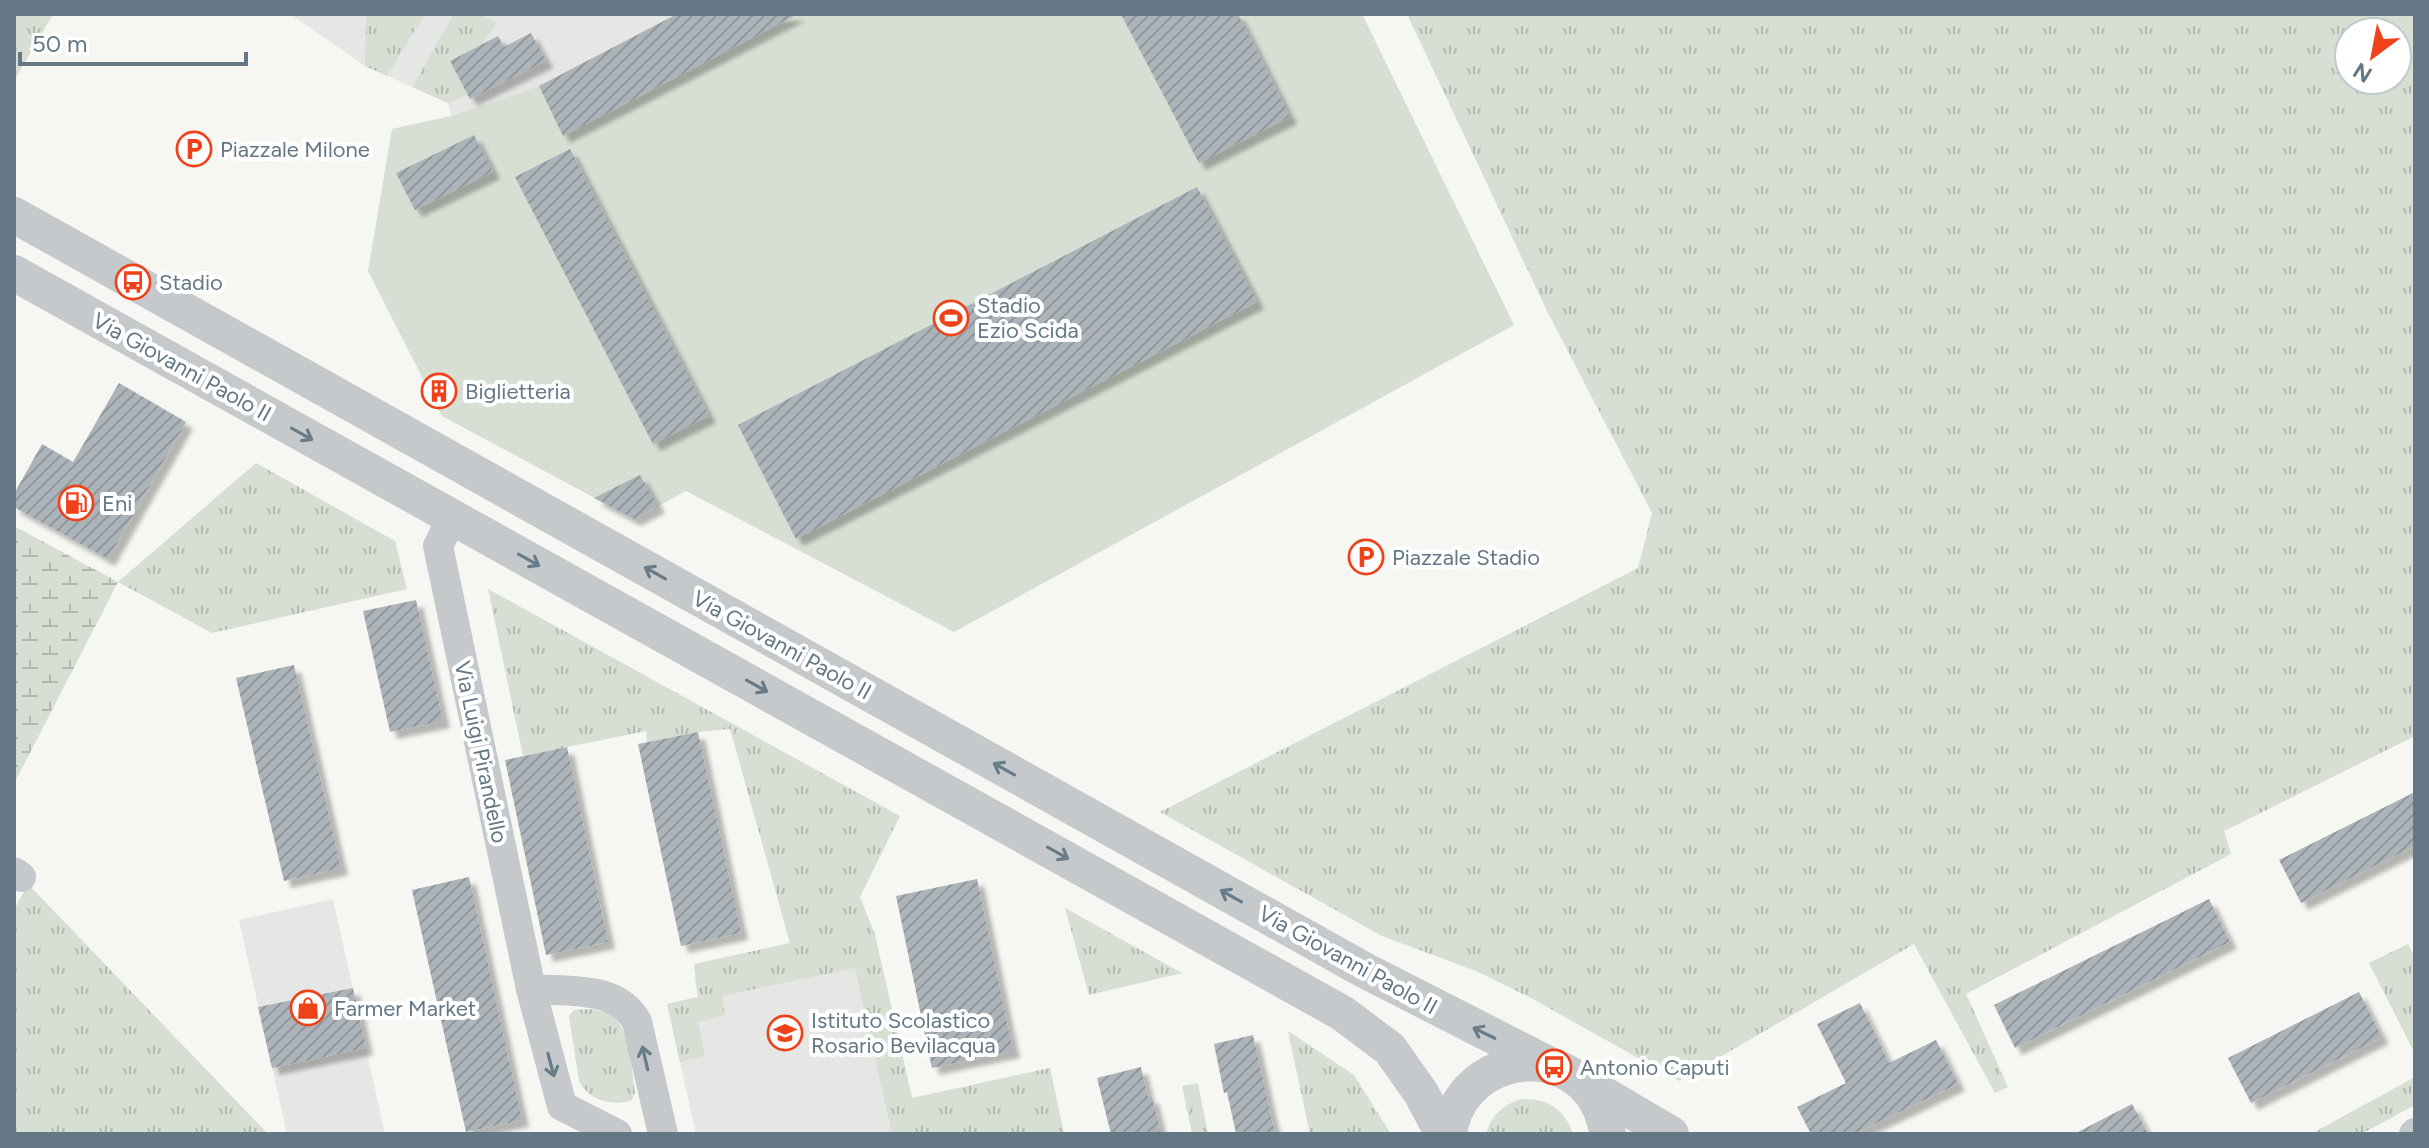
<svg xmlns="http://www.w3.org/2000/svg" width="2429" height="1148" viewBox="0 0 2429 1148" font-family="Figtree,sans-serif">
<defs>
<pattern id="grass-tufts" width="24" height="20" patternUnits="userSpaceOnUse" patternTransform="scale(2)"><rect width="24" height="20" fill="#d7ded3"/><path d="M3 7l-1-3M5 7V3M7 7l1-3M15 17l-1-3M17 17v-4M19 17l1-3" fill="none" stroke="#b2b9b1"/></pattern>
<pattern id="wetland-marsh" width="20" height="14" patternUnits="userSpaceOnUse" patternTransform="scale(2)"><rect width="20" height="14" fill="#d7ded3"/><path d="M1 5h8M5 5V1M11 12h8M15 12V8" fill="none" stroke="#b2b9b1"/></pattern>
<pattern id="building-hatch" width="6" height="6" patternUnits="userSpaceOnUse" patternTransform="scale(2)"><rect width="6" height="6" fill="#acb4b9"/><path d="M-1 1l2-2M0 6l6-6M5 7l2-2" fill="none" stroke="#90979c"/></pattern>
<filter id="shadow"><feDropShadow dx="7" dy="7" stdDeviation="2" flood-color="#0004"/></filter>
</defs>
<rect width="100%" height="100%" fill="#f6f6f2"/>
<g fill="#e6e7e5">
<polygon points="290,14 677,14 539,86 451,116 448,103 365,66"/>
<polygon points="333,899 385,1134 287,1134 239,920"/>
<polygon points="875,935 912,1098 1050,1068 1064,1134 696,1134 667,1004 698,997 694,976"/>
</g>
<g fill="url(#grass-tufts)" fill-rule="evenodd">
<polygon points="14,14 53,14 14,81"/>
<polygon points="366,14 425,14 387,76 365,66"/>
<polygon points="454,14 478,14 497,22 482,44 450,61 468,95 448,103 412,87"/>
<path d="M1407,14H2415V736L2224,831L2231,854L1966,994L2008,1087L1995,1093L1914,944L1679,1081L1531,998L1476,971L1382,936L1160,812L1638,568L1652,513L1547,311ZM2349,32H2397V80H2349Z"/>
<polygon points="256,463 395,541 407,589 212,633 118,582"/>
<polygon points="488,589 900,816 860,897 875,935 912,1098 1050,1068 1064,1134 892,1134 855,968 722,996 725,1015 698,1022 705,1056 680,1062 667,1004 698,997 694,964 790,943 730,729 698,732 647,742 646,731 523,756"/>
<polygon points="28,884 268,1134 14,1134 14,910"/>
<polygon points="1065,908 1182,973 1089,995"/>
<polygon points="2408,944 2415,958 2415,1054 2369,963"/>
<path d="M589,1009C595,1010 603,1011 609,1013C629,1023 632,1072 635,1093L632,1100C612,1107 588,1100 579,1081L569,1016L574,1010Z"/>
<polygon points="1288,1031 1354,1075 1391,1134 1310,1134"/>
<polygon points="2415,1077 2415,1105 2361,1134 2311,1134"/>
<polygon points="1198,1083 1208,1134 1192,1134 1182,1086"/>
<path d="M1521,1099C1547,1098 1565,1109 1573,1134H1486C1491,1115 1503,1105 1521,1099Z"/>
</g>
<polygon fill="url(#wetland-marsh)" points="14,526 118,582 16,780 14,779"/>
<polygon fill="#d7ded3" points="677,14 1362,14 1514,325 954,632 686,491 634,519 442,416 368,271 392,129 451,116 539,86"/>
<g fill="url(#building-hatch)" filter="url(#shadow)">
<polygon points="677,14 798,14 563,136 539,86"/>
<polygon points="1121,14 1238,14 1290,117 1199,163"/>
<polygon points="531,33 546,61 470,99 450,61 498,36 504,47"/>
<polygon points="474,135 493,172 415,210 396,173"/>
<polygon points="570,149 709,416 653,444 515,177"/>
<polygon points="1197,187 1257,302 796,539 738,425"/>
<polygon points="119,383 186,422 108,559 14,507 14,494 42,444 73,462"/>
<polygon points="640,475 658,506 634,519 594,498"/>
<polygon points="416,600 443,721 390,732 363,611"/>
<polygon points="294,665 341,868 284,881 236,678"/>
<polygon points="698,732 741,933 681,946 638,744"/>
<polygon points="567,747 608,942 546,955 505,760"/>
<polygon points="2415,792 2415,846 2301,903 2279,860"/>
<polygon points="469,877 522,1120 466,1132 412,890"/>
<polygon points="977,879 1013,1051 932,1068 896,896"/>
<polygon points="2209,899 2230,942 2015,1048 1994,1005"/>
<polygon points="353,988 366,1048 272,1068 258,1007"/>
<polygon points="2359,992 2382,1037 2251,1103 2228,1058"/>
<polygon points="1860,1003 1889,1063 1936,1040 1958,1084 1854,1134 1811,1134 1797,1107 1846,1083 1817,1024"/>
<polygon points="1253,1035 1275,1134 1236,1134 1227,1092 1224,1093 1214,1044"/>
<polygon points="1141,1067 1148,1097 1152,1097 1161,1134 1111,1134 1097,1078"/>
<polygon points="2132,1104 2148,1134 2074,1134"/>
</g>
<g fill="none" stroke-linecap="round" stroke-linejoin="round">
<g stroke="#c5c9cc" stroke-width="30">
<polyline points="452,518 438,546 531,989 562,1106 617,1134"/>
<polyline points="14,872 21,877"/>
<path d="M531,989C568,992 617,985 637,1022L663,1134"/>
<polyline points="2414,1134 2415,1133"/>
</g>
<g stroke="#c5c9cc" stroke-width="36">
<polyline points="14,215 1364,970 1554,1067"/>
<polyline points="14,273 1342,1013 1390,1049 1421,1093 1443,1134"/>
<polyline points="1586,1084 1671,1134"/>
<path d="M1449,1134C1457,1065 1548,1037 1592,1094C1601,1106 1605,1120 1608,1134"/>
</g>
</g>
<defs><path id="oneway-shaft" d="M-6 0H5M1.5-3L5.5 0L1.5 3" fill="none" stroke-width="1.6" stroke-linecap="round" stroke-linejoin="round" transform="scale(2)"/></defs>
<g stroke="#687b89">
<use href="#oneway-shaft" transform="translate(302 434) rotate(29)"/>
<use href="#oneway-shaft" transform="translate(529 560) rotate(29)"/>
<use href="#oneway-shaft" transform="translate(655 573) rotate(-151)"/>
<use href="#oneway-shaft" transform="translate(757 686) rotate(29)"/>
<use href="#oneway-shaft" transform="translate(1004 769) rotate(-151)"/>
<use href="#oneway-shaft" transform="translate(1058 853) rotate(29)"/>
<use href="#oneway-shaft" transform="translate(1231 896) rotate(-151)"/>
<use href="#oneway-shaft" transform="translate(1484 1033) rotate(-154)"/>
<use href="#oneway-shaft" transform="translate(645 1058) rotate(-103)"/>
<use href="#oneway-shaft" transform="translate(551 1065) rotate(75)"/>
</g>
<defs>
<g id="parking-ring" transform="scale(1.8)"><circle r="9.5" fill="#fff" stroke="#ef4219" stroke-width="1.5"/><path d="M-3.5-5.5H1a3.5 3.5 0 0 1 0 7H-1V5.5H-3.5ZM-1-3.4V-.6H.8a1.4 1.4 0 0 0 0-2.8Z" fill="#ef4219"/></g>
<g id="bus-ring" transform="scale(1.8)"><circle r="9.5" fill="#fff" stroke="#ef4219" stroke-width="1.5"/><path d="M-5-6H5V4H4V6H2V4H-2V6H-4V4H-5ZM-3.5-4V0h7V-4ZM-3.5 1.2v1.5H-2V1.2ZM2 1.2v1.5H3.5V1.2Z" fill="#ef4219"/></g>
<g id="stadium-ring" transform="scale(1.8)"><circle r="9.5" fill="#fff" stroke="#ef4219" stroke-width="1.5"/><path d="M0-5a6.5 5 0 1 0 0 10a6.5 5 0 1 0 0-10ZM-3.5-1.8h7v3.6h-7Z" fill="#ef4219"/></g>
<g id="building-ring" transform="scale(1.8)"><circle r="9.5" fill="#fff" stroke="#ef4219" stroke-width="1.5"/><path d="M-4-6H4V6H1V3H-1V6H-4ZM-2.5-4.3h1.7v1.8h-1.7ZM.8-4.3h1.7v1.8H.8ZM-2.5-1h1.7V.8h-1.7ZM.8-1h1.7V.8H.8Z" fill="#ef4219"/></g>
<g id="fuel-ring" transform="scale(1.8)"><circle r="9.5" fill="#fff" stroke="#ef4219" stroke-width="1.5"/><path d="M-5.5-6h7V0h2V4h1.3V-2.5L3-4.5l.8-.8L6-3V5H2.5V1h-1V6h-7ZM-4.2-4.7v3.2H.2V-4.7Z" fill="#ef4219"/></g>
<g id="shop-ring" transform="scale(1.8)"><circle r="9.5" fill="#fff" stroke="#ef4219" stroke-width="1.5"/><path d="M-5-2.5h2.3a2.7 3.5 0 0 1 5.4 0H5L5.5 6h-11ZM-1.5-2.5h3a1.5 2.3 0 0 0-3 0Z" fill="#ef4219"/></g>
<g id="school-ring" transform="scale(1.8)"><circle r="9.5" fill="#fff" stroke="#ef4219" stroke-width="1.5"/><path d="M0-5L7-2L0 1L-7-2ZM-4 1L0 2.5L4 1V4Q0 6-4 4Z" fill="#ef4219"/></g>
</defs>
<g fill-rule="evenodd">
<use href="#parking-ring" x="194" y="149"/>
<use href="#bus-ring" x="133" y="282"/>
<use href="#stadium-ring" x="951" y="318"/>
<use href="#building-ring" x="439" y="391"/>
<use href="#fuel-ring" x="76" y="503"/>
<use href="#parking-ring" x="1366" y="557"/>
<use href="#shop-ring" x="308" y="1008"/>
<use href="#school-ring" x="785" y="1033"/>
<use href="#bus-ring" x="1554" y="1067"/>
</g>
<g text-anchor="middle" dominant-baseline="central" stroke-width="8" stroke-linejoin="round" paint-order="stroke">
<g font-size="22" fill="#637785" stroke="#fff" text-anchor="start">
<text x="220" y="149">Piazzale Milone</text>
<text x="159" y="282">Stadio</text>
<text x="977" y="305">Stadio<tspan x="977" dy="25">Ezio Scida</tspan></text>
<text x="465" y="391">Biglietteria</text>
<text x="102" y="503">Eni</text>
<text x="1392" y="557">Piazzale Stadio</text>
<text x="334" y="1008">Farmer Market</text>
<text x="811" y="1020">Istituto Scolastico<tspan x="811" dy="25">Rosario Bevilacqua</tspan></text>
<text x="1580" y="1067">Antonio Caputi</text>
</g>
<g font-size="22" fill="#637785" stroke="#fff">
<text transform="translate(182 367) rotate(29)">Via Giovanni Paolo II</text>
<text transform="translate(782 645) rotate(29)">Via Giovanni Paolo II</text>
<text transform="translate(481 752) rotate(78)">Via Luigi Pirandello</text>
<text transform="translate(1348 960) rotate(29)">Via Giovanni Paolo II</text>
</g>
</g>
<rect width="2429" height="1148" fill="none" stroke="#637785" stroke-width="32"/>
<g transform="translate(2373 56) rotate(212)"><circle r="38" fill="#ffffff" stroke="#c1c9ce" stroke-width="2"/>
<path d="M0-6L14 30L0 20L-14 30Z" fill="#ef4219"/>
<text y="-12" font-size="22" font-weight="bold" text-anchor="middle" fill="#637785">N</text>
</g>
<path d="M20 52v12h226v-12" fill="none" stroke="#637785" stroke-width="4"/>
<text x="32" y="52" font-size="24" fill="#637785" stroke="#ffffff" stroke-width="6" paint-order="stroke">50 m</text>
</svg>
